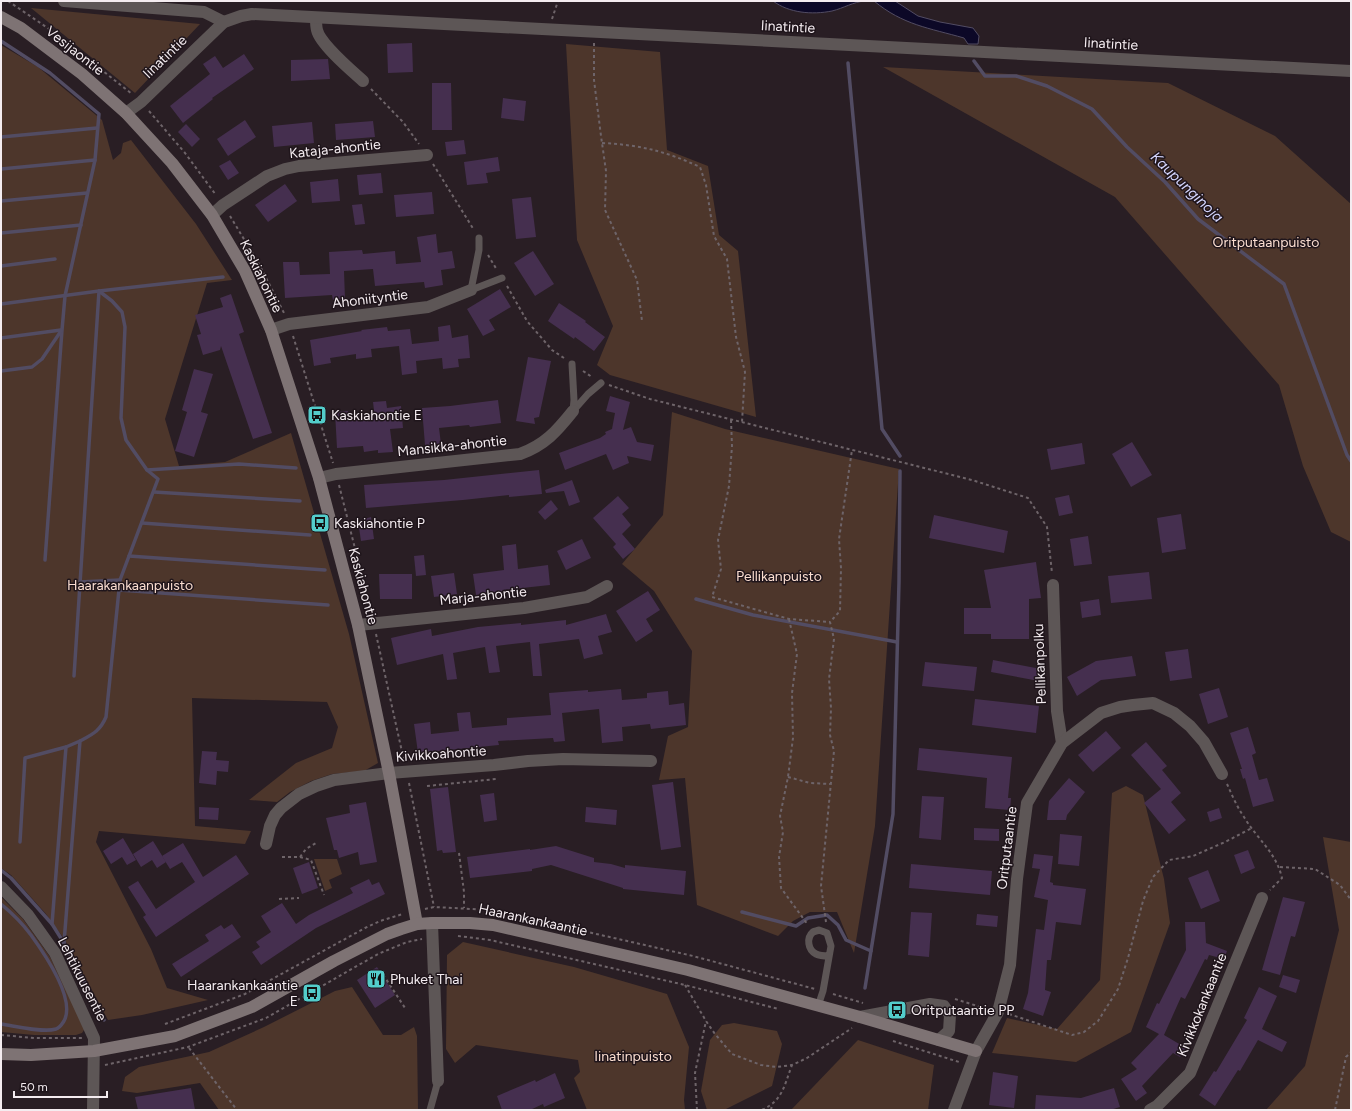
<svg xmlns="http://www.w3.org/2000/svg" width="1352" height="1111" viewBox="0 0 1352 1111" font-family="Figtree,sans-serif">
<rect width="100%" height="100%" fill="#291e24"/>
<g fill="#4d362b">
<polygon points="31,8 200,24 135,93"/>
<polygon points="566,44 660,52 667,150 708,166 719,235 738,251 756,417 610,375 597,365 613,326 577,240"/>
<polygon points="1,45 38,67 102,120 113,160 121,153 123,143 131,140 196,224 232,280 207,283 165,419 179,466 225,462 291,433 349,634 378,763 364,771 332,774 311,781 290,792 277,802 249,800 296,763 332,748 338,727 327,702 192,698 195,826 251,831 245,844 99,831 96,842 151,949 167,988 208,1000 142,1015 108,1020 65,940 46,914 11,875 1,868"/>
<polygon points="883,67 1168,83 1275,136 1351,204 1351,542 1331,532 1303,466 1279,385 1115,197"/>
<polygon points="672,412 725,429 899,469 875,826 854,953 837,912 810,912 793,921 778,936 697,905 685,778 659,780 668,736 688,727 692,651 654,591 622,564 663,515"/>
<polygon points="1126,786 1143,795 1164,879 1170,923 1131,1032 1076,1062 992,1053 1007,1018 1057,1029 1100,980 1112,793"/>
<polygon points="1323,837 1351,842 1351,1110 1266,1110 1305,1066 1339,930"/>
<polygon points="314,859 337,859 342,874 329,880 332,888 325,891"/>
<polygon points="1,897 23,919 50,957 84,1027 84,1030 82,1033 76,1035 34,1035 1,1032"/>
<polygon points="463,942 574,967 667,994 689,1047 684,1100 685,1110 587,1110 574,1078 580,1072 578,1060 476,1045 455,1063 446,1049 447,955"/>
<polygon points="352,987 383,1035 401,1035 414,1027 417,1036 418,1110 219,1110 200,1083 137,1093 122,1091 125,1077 139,1067 209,1052 264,1027 335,991"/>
<polygon points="734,1023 777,1031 782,1044 772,1086 724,1110 707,1110 701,1091 710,1040 722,1025"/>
<polygon points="858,1040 934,1065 928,1110 791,1110"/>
</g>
<g fill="#0c0827" stroke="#524c63">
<path d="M773,1H865C853,2 844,8 832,11C812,15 789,13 773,1Z"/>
<path d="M874,1H895L918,16L940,22L973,28L979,36L978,44H968L964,38C929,28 903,25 874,1Z"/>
</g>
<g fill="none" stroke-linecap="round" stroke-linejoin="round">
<g stroke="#524c63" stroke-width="3.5">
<polyline points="1,41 50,73 99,114 95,160 65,296 62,330 45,560"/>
<polyline points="974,61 985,76 1016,76 1047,86 1092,109 1127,147 1165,182 1198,219 1284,284 1347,455 1351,461"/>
<polyline points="848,63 882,429 900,456"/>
<polyline points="1,137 97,128"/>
<polyline points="1,169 95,160"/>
<polyline points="1,201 87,193"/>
<polyline points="1,233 81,225"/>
<polyline points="1,266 55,259"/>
<polyline points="1,304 99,291 223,277"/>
<polyline points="1,338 61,330"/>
<polyline points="1,371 32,367 42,359 61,331"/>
<polyline points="147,470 239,464 296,468"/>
<polyline points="154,492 300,501"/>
<polyline points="142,523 310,535"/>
<polyline points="129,556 325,570"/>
<polyline points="80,582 120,580"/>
<polyline points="119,590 328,605"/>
<polyline points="696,599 753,615 897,642"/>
<polyline points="74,676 99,291"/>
<polyline points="20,842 25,758 66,747 80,741"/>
<polyline points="1,870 11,878 52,924 64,943 104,1020"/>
<path d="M1,904C12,913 23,924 31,935C44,953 76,999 64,1021C62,1024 60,1028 56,1029C43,1033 15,1026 1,1024"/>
<polyline points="742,912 796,926 808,918 827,915 838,925 846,940 871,951"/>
<polyline points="52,924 66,747"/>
<path d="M64,943L80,741C93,734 100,731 106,717L120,580L158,479L147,470L126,440L121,418L125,327L122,312L112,301L99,291"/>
<polyline points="865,988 893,814 899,582 900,471"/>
</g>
</g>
<g fill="#452f4f">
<polygon points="412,43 413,72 388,73 387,44"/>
<polygon points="244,54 254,69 212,98 213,99 183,123 170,106 210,74 203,64 215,56 223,68"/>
<polygon points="328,59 330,79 291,81 291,60"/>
<polygon points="432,83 451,83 452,130 432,130"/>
<polygon points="503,98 526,101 524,121 501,118"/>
<polygon points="245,120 256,137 228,156 217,139"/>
<polygon points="373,121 375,137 336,140 335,124"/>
<polygon points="312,122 314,143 274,147 272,126"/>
<polygon points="186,124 200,139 192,147 178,132"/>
<polygon points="464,140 466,154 447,156 445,142"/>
<polygon points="498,157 500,171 486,173 488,183 467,185 464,162"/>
<polygon points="230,160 239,173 228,180 219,166"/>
<polygon points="381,173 383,193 359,195 357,175"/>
<polygon points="338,179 340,201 312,203 310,182"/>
<polygon points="285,184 297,201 268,222 255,205"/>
<polygon points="432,192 434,214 396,217 394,195"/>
<polygon points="531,197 536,237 516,239 512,199"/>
<polygon points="362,204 365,224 355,225 352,205"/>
<polygon points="436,234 438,253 452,251 455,268 441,270 443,285 425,288 424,282 375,286 373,269 344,271 345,299 333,300 332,295 285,298 283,262 299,262 300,275 330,274 329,252 362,250 363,254 395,251 396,264 421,262 417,237"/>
<polygon points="533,251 554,284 535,296 514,263"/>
<polygon points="500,289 511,307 489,320 495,330 483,336 467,309"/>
<polygon points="231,294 244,332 239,334 272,433 253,439 221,346 220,350 203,355 197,335 201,334 195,315 223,307 220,298"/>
<polygon points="559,303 586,321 585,322 605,337 594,351 575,337 574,339 548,321"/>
<polygon points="450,325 452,338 468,335 470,358 458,359 459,367 443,369 442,358 416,361 417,373 402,375 399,346 371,349 372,357 356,359 356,354 330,358 331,363 314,366 310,340 362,331 361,330 387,327 388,331 410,329 412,344 439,341 438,327"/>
<polygon points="528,357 551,361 539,417 534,418 535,424 516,421"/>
<polygon points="194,369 213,374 201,412 208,414 194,457 175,451 187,412 182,410"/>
<polygon points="610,396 630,402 623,430 631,427 637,442 654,445 651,461 627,456 629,463 613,470 606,454 565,470 559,453 600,438 606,434 605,432 612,429 615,413 606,411"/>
<polygon points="498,400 501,423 470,427 469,425 439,428 441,444 425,445 422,408 450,406"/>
<polygon points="386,401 387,408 401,406 403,428 390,429 393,452 378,453 378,450 364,452 363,446 337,448 335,412 348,411 349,420 375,419 373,402"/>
<polygon points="1132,442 1152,475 1131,487 1112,454"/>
<polygon points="1082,443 1085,464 1051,470 1047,449"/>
<polygon points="539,470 542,494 509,497 509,495 463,500 366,508 364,485 444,480"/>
<polygon points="572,480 580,502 569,506 564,491 546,493 545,490"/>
<polygon points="1069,495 1073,513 1059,516 1055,498"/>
<polygon points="618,496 629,508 622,514 631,525 622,534 635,549 623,559 613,547 616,544 593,518"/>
<polygon points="551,500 558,509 545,520 538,512"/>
<polygon points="1181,514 1186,549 1162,553 1157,518"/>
<polygon points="934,515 1008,531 1004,553 929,538"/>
<polygon points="371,517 374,539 361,541 358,521"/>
<polygon points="1088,536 1092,564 1074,566 1070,539"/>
<polygon points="582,539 591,558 566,570 557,551"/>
<polygon points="516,544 518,569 548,565 550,585 502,590 503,591 476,595 473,574 504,570 502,546"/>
<polygon points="424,555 426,575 416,576 414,556"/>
<polygon points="1036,562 1041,598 1029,599 1029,639 991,639 991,634 964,634 964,608 991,608 984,570"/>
<polygon points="1149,572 1152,599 1111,603 1108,576"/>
<polygon points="454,573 457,594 434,597 431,576"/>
<polygon points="379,574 412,574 412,599 380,599"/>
<polygon points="648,591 660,610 646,619 653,631 636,642 616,611"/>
<polygon points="1099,599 1101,615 1082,618 1080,602"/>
<polygon points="606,614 612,632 598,636 603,654 584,659 579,639 539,644 542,676 533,676 530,642 496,646 500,672 489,673 485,647 453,653 457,679 447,680 443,654 397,665 391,638 431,629 432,636 478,627 521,623 521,625 566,620 566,625"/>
<polygon points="1188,649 1192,678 1170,681 1165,652"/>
<polygon points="1132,656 1136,676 1101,680 1077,696 1067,677 1096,661"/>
<polygon points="993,660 1041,669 1039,681 991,672"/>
<polygon points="925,662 977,667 974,691 922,686"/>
<polygon points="1219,688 1228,717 1208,724 1199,694"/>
<polygon points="621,689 622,700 647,698 647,693 668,691 669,705 684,703 686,725 651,729 650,724 622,727 623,741 602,743 599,709 562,713 565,741 554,742 553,738 498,741 499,745 418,753 414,724 430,722 431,734 459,731 457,713 470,712 472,728 507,725 507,718 551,715 549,693 588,690 588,692"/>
<polygon points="975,699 1039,706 1036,733 972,725"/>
<polygon points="1248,727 1256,753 1252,755 1259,780 1267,778 1274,801 1253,807 1245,778 1243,779 1240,769 1242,769 1230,733"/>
<polygon points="1106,731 1121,748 1093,772 1078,755"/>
<polygon points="1146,742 1167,766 1162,770 1181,793 1171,802 1186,820 1169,834 1144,803 1161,789 1131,755"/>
<polygon points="919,748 1012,757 1008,798 1011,798 1010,810 985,808 987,778 917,770"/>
<polygon points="202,751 217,752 216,760 229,761 228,772 217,771 216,785 199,783"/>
<polygon points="1069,778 1085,792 1067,815 1066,820 1047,820 1049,801"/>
<polygon points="673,782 681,847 661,850 652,785"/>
<polygon points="448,787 456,852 443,853 442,850 437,851 430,789"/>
<polygon points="494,793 497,820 484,822 480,795"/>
<polygon points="922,796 944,797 941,840 919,838"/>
<polygon points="366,802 377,862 360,865 358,852 339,858 337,850 334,850 326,818 350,813 349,805"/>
<polygon points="199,807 219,808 218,820 199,819"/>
<polygon points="586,807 617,810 616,825 585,822"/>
<polygon points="1219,808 1222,818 1210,822 1207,812"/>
<polygon points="974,828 999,829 999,841 974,840"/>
<polygon points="1060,834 1082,836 1079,866 1058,864"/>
<polygon points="123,838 136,860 127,865 122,857 111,864 103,851"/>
<polygon points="153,841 166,862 157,868 152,860 141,867 133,854"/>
<polygon points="183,843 203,877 236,855 249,874 156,937 143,917 146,915 128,887 138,881 156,909 195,882 182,862 170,869 162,856"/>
<polygon points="556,846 594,858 594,862 611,864 625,868 625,865 686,871 684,895 623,889 623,888 551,865 532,869 532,871 470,878 467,857 530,849 530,850"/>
<polygon points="1248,850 1255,868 1241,874 1234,855"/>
<polygon points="1034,854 1053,856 1050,882 1053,883 1053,885 1086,889 1081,925 1056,922 1051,960 1047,960 1045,990 1051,992 1043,1016 1023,1009 1028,993 1036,929 1044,930 1048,900 1034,897 1040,869 1032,868"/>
<polygon points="309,862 318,888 302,894 293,868"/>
<polygon points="911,864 992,871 990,895 909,888"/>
<polygon points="1208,870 1220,901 1201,909 1188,878"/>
<polygon points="369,879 372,885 379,882 385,894 316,928 261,965 252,952 260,947 256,942 271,932 261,916 282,903 296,924 309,915 353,893 350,888"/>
<polygon points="1283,897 1305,902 1295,937 1291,936 1280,975 1262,970"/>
<polygon points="911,912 932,913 929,957 908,955"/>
<polygon points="977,914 998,916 997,927 976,925"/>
<polygon points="1185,922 1205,922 1206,943 1227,951 1224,959 1209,955 1207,960 1205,959 1185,999 1181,997 1164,1035 1186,1048 1180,1057 1173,1053 1157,1070 1156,1068 1157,1070 1142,1086 1147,1093 1136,1101 1121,1079 1137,1069 1131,1063 1159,1034 1146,1027 1157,1003 1159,1004 1186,950"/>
<polygon points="232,924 241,937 181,977 172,964 209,941 205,935 221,925 224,929"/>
<polygon points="377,967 395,995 375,1008 357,980"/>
<polygon points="1283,975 1300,980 1296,993 1279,987"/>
<polygon points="1259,987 1277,996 1262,1029 1287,1042 1282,1052 1258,1040 1240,1071 1238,1070 1215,1106 1199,1095 1214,1071 1216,1072 1247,1020 1244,1018"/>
<polygon points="993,1072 1018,1076 1014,1108 989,1105"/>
<polygon points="555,1073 565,1098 544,1107 543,1104 530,1110 502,1110 497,1096 535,1080 536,1082"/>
<polygon points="191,1088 195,1110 138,1110 135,1097"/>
<polygon points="1114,1088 1120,1107 1110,1110 1035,1110 1036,1095 1081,1098"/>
</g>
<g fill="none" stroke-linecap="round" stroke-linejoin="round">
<g stroke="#6e6469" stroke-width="2" stroke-dasharray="3 3" stroke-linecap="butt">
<polyline points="8,1 55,33 132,94"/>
<polyline points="552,19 558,1"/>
<polyline points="594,43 594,80 601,136 606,171 605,210 637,280 642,321"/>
<polyline points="371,89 403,122 419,144"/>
<polyline points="149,111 185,153 216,195"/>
<path d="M602,143C640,145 665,151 700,167L706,185L714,236L727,259L736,337L745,372L742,422"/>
<polyline points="433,164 474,230"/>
<polyline points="230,216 259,264 284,313"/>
<polyline points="488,255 497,270"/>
<polyline points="507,286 527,321 552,350 564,358"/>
<polyline points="293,336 333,463"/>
<polyline points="583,371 592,377"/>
<polyline points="609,385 650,399 972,480 1028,498 1047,527 1052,573"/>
<polyline points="731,420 732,446 729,486 718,540 721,569 712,597 789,619 830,622"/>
<polyline points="339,485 371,612"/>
<polyline points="789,619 797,654 792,693 793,738 788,777 780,816 783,832 779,857 781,888 808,925"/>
<polyline points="376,634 404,761"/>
<polyline points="788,777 810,783 830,784"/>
<polyline points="409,783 434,907"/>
<path d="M1227,784C1232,795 1237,807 1244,817C1257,839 1276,852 1282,878L1270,890"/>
<polyline points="427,786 496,779"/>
<polyline points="459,853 464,892 464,908"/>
<polyline points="282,857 300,857 311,860 324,895"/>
<polyline points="300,857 306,849 316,843"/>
<polyline points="1280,867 1315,869 1340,885 1351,900"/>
<polyline points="279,899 299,898"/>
<polyline points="425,909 434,907 491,910 693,956 815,989"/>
<polyline points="826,922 821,886 834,751 830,735 831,708 829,679 834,639 830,622 840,611 841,568 839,539 852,450"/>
<polyline points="458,936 490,940 685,985 779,1009"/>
<polyline points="383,977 384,976 405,1008"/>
<polyline points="685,985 706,1021 715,1034 732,1054 761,1065 777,1067 792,1065"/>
<polyline points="833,994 863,1003"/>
<polyline points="955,999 987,1009"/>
<polyline points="1009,1014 1072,1035 1084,1032 1098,1021 1118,989 1128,958 1143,901 1153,877 1169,860 1193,856 1225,842 1252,828"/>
<polyline points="165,1024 245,994 365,928 380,921 403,914"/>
<polyline points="1,1035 34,1038 82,1038"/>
<polyline points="893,1041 959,1062"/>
<polyline points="189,1048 237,1110"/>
<polyline points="105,1065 188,1047 266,1018 378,954 407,942 422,939"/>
<polyline points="697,1110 695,1073 706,1021"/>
<path d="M762,1110C783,1100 784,1086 792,1065L807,1058L852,1028"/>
<polyline points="771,1110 772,1105"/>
<polyline points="1335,1110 1346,1057 1351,1052"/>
</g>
<g stroke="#5d5656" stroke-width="7">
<polyline points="479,238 479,250 471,290 502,278"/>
<polyline points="572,364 574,400 573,411 588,394 601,383"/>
<path d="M818,1006L823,991L831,946L827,933L819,930C817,931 815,931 813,932C806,938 808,950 816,954C820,956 824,956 829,956"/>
<polyline points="430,1110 438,1081"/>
</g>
<g stroke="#5d5656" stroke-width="12">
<polyline points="64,1 204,12 224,22"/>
<path d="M316,18C316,22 316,26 317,30C320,44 352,71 363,81"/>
<polyline points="126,113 141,102 224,22 241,16 252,14 1351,71"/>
<polyline points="212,215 223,205 267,176 285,169 299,166 427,155"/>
<polyline points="271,330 289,324 428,307 471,290"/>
<path d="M319,478L336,474L520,454C545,445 557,431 573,411"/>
<polyline points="1053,585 1057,711 1062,743"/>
<polyline points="358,625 524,608 587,597 607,586"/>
<polyline points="266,844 270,826 275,815 281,808 299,794 316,786 334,780 389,773 494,765 528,761 563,759 651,761"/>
<polyline points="1,887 28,915 55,953 94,1038 93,1110"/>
<polyline points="432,923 438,1081"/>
<polyline points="860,1017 930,1004 944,1006 950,1015 949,1031 939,1040"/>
<polyline points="954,1110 976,1051 998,1012 1010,965 1017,879 1027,803 1062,743 1101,713 1120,707 1133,705 1153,703 1174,713 1190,726 1204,742 1222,774"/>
<polyline points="1150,1110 1157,1106 1190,1073 1262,898"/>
</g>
<g stroke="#7e7374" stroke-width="12">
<polyline points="1,17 21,28 82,74 126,113 172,163 212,215 245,271 271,330 319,478 358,625 389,773 417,924"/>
<polyline points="1,1054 31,1055 94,1051 175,1036 252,1007 334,961 387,934 401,929 417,924 432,923 470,923 493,925 688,970 860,1017 976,1051"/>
</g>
</g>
<defs>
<g id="bus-square" transform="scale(1)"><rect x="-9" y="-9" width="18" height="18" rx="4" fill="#53cdcb" stroke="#1f151b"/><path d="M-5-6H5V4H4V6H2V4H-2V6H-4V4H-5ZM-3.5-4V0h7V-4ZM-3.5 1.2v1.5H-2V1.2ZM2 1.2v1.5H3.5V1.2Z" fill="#111"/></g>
<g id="restaurant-square" transform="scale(1)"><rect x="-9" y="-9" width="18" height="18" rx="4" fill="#53cdcb" stroke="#1f151b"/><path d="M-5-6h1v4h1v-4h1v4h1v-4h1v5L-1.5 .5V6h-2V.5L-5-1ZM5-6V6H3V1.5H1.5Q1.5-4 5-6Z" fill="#111"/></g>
</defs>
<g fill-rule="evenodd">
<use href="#bus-square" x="317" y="415"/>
<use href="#bus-square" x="320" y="523"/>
<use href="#restaurant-square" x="376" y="979"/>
<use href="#bus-square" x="312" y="993"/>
<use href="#bus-square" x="897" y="1010"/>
</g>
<g text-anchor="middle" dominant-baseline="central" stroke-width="3" stroke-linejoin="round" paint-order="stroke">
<g font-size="14" fill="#f4ecf0" stroke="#1f151b">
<text transform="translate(788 27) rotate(3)">Iinatintie</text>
<text transform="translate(1111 44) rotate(3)">Iinatintie</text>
<text transform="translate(75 51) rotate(38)">Vesijaontie</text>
<text transform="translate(165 57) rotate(-44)">Iinatintie</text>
<text transform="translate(335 149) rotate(-6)">Kataja-ahontie</text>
<text transform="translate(261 276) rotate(64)">Kaskiahontie</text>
<text transform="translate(370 299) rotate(-7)">Ahoniityntie</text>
<text transform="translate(452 446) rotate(-6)">Mansikka-ahontie</text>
<text transform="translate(363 586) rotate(75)">Kaskiahontie</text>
<text transform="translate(483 596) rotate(-6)">Marja-ahontie</text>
<text transform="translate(1040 664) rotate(-92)">Pellikanpolku</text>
<text transform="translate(441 754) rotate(-4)">Kivikkoahontie</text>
<text transform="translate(1007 848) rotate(-83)">Oritputaantie</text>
<text transform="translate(533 920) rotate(12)">Haarankankaantie</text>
<text transform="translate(82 979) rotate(63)">Lehtikuusentie</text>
<text transform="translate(1202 1005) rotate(-68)">Kivikkokankaantie</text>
</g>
<g font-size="14" fill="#faddd0" stroke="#1f151b">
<text x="1266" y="242">Oritputaanpuisto</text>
<text x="779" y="576">Pellikanpuisto</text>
<text x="130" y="585">Haarakankaanpuisto</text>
<text x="633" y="1056">Iinatinpuisto</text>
</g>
<g font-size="14" fill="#f4ecf0" stroke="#1f151b" text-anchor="start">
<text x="331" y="415">Kaskiahontie E</text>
<text x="334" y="523">Kaskiahontie P</text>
<text x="390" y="979">Phuket Thai</text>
<text x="298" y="985" text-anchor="end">Haarankankaantie<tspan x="298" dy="16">E</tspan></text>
<text x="911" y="1010">Oritputaantie PP</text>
</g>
<g font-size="15" font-style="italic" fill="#d5d6fe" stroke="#1f151b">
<text transform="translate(1187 187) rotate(44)">Kaupunginoja</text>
</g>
</g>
<rect width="1352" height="1111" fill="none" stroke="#f4ecf0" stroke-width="4"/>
<path d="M14 1091v6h93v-6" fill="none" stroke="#f4ecf0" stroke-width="2"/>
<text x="20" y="1091" font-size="12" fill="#f4ecf0" stroke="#1f151b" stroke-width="3" paint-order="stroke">50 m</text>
</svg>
